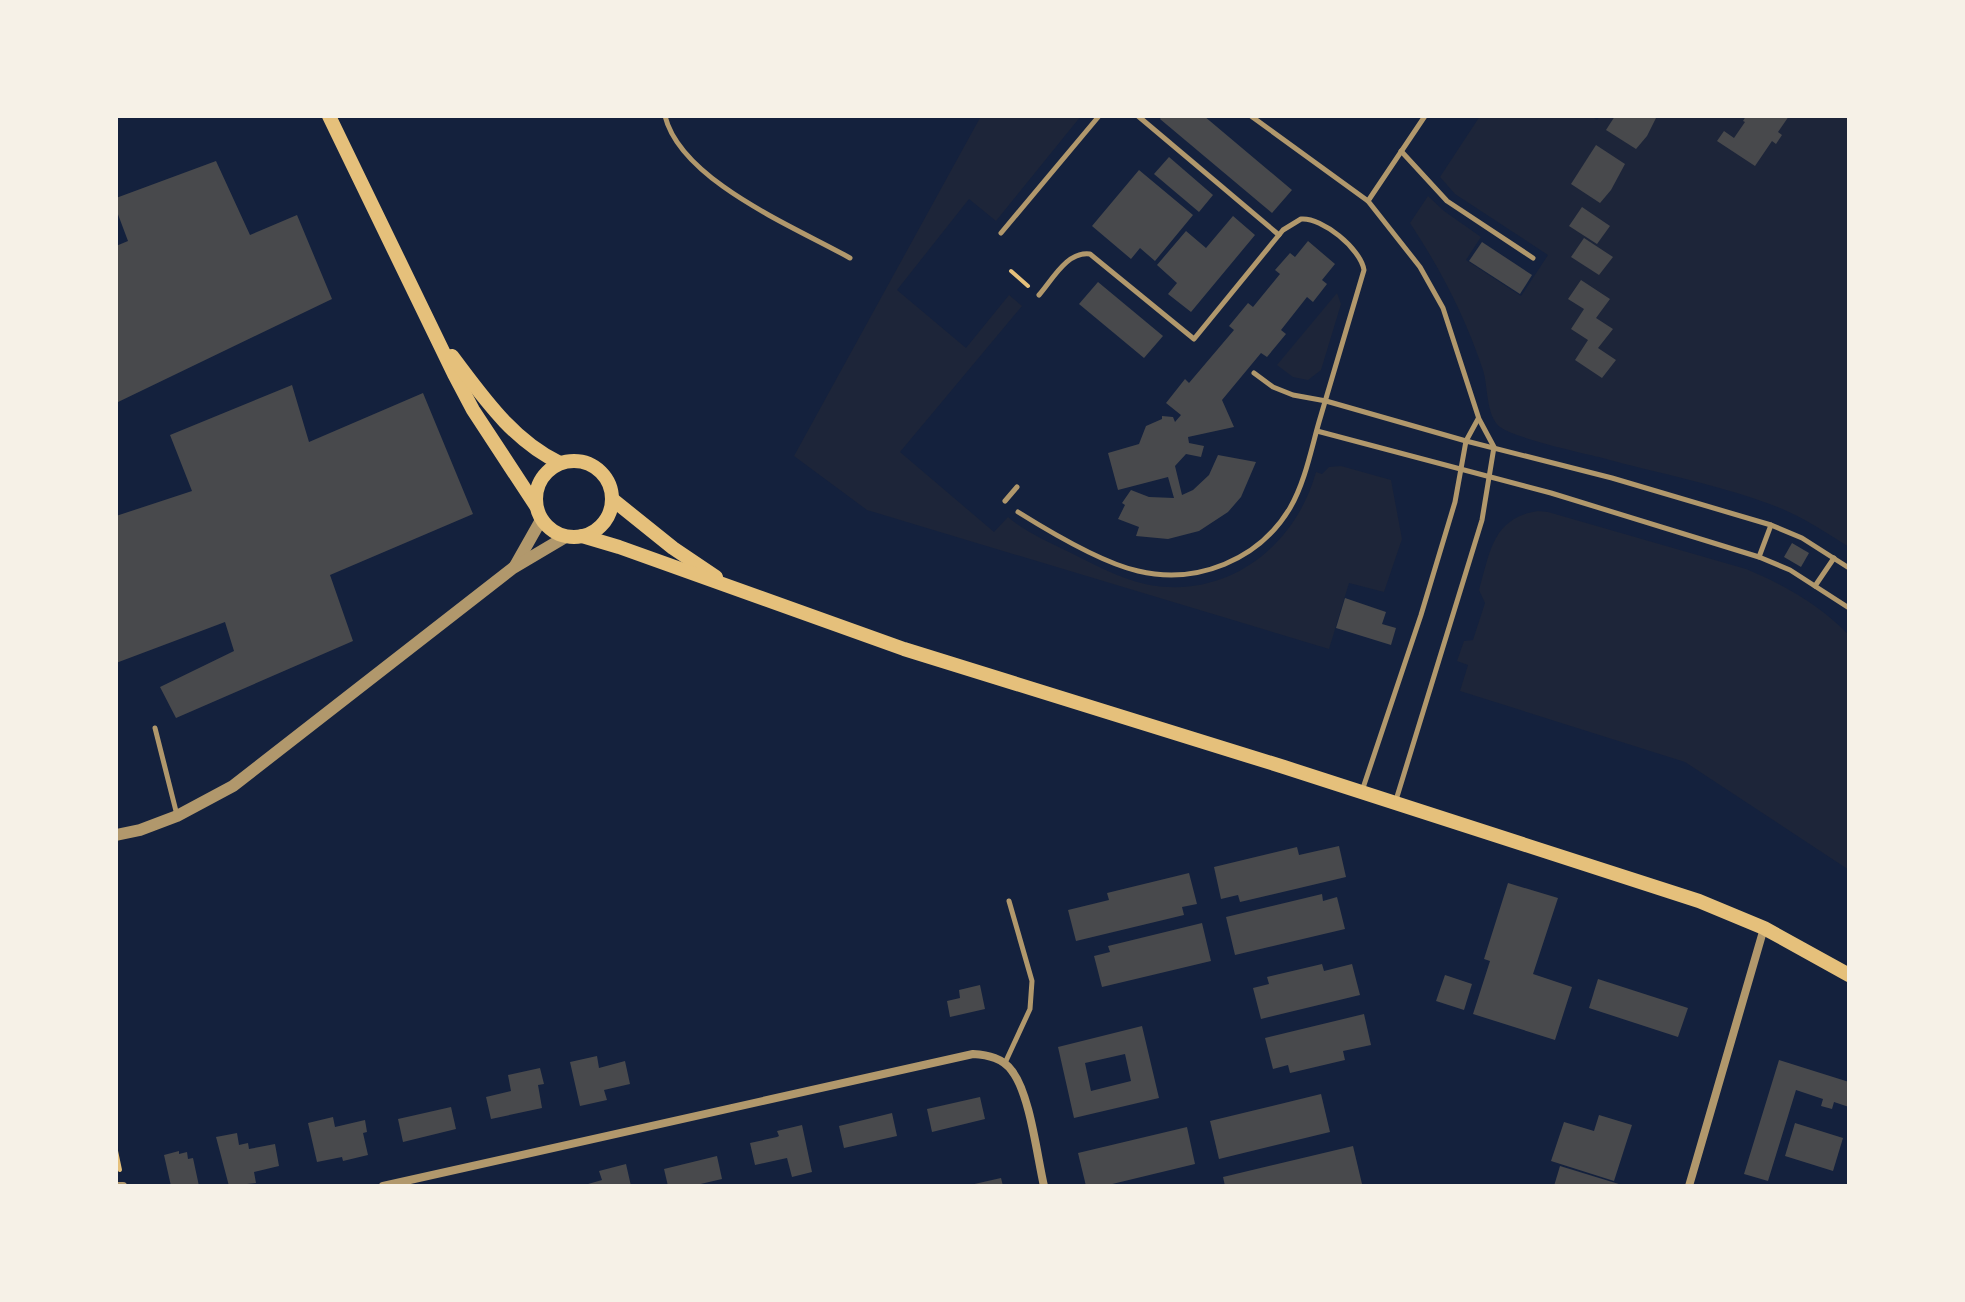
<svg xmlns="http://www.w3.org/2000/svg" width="1965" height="1302" viewBox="0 0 1965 1302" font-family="Montserrat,sans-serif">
<rect width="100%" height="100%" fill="#14213d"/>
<g fill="#1d2539">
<path d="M981,116H1081L996,221L969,199L897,290L966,348L1009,295L1022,306L900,452L994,532L1008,517C1027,533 1049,542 1071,553C1095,565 1119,578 1145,584C1225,601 1295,548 1316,472L1322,474L1329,467L1341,466L1391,480L1402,539L1384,592L1349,583L1329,649L867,510L794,456Z"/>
<path d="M1480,116H1591L1597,120L1600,116H1849V547C1827,533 1804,518 1780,508C1726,486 1656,473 1599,457C1578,452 1515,438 1500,427C1486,416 1488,386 1483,370C1465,316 1441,270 1410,223L1428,196L1444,211L1481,237L1466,260L1521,296L1548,255L1455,194L1440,177Z"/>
<polygon points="1337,293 1341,304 1321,370 1308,380 1293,377 1277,365"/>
<path d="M1538,511L1548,512L1746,569C1785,585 1820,605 1849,635V870L1685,762L1460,691L1468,665L1457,661L1464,641L1473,640L1485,603L1479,590C1490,553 1492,518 1538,511Z"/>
</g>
<g fill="#48494c" fill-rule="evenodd">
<polygon points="1162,116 1204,116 1292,190 1272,213 1160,119"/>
<polygon points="1615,116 1657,116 1647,136 1636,149 1606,130"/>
<polygon points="1746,116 1789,116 1778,132 1782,135 1776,144 1772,141 1755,166 1717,141 1724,131 1734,138 1745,122 1743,121"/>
<polygon points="1596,145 1625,164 1611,190 1600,203 1571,184"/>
<polygon points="1169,157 1213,195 1199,212 1154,174"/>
<polygon points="216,161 250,235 297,215 332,299 116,403 116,246 128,241 116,209 116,198"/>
<polygon points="1139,170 1193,215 1155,261 1140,248 1131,259 1092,226"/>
<polygon points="1582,207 1610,226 1597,244 1569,226"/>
<polygon points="1233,216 1255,235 1191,312 1168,294 1177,283 1157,265 1186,231 1206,248"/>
<polygon points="1584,238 1613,257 1599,275 1571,257"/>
<polygon points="1308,241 1335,264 1322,280 1327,284 1313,302 1307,297 1281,330 1286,334 1267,357 1261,353 1222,400 1234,427 1188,437 1189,443 1204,446 1201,457 1186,454 1175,466 1182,495 1193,490 1209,475 1218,455 1256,462 1241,497 1228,512 1199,531 1168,539 1136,536 1139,527 1118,519 1125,505 1122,503 1131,490 1149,497 1174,498 1168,477 1118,490 1108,453 1139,444 1146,426 1162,419 1162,416 1173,417 1175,422 1181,415 1166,403 1185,379 1189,383 1234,330 1229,326 1248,303 1253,307 1280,274 1275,270 1290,253 1295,257"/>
<polygon points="1482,242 1532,275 1520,294 1469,261"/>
<polygon points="1581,280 1610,299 1596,318 1613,329 1598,348 1616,360 1602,378 1575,360 1588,340 1571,329 1584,309 1568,299"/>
<polygon points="1098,282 1163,336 1144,358 1079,304"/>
<polygon points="292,385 309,442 423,393 473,514 330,575 353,641 176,718 160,687 234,651 225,622 116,663 116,516 192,491 170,435"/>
<polygon points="1792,543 1809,553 1801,567 1784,557"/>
<polygon points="1345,598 1386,612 1382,624 1396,628 1391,645 1336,628"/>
<polygon points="1339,846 1346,877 1240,902 1238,895 1221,899 1214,867 1297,847 1299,855"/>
<polygon points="1189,873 1197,904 1182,907 1184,915 1076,941 1068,910 1109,900 1107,893"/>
<polygon points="1508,883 1558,898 1533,974 1572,987 1555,1040 1473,1014 1490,961 1484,959"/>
<polygon points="1322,894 1323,901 1337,897 1345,929 1235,955 1226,917"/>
<polygon points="1202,923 1211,961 1102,987 1094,956 1110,952 1108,946"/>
<polygon points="1322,964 1324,971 1352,964 1360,995 1261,1019 1253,988 1269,984 1267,977"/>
<polygon points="1445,975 1472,984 1464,1010 1436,1001"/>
<polygon points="1598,979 1688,1008 1678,1037 1589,1008"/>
<polygon points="980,985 985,1009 950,1017 947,1001 960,998 959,990"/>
<polygon points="1364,1014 1371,1045 1343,1051 1345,1060 1290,1073 1288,1065 1273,1069 1265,1038"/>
<path d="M1142,1026L1159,1098L1074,1118L1058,1047ZM1125,1054L1131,1081L1091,1091L1085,1063Z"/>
<polygon points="597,1056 599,1068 625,1061 630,1084 604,1090 607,1100 580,1106 570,1062"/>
<polygon points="1779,1060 1849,1082 1849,1107 1834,1102 1832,1109 1821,1106 1823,1099 1796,1090 1768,1181 1744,1174"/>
<polygon points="540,1068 544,1084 538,1085 542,1108 491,1119 486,1097 511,1091 508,1075"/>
<polygon points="1321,1094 1330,1132 1219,1159 1210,1121"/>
<polygon points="980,1097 985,1119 932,1132 927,1109"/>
<polygon points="451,1107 456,1129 403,1142 398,1119"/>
<polygon points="892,1113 897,1136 844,1148 839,1126"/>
<polygon points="1599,1115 1632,1125 1614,1181 1551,1161 1564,1122 1594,1131"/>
<polygon points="333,1117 335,1127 365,1120 367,1132 363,1133 368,1155 343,1161 342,1157 317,1162 308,1123"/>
<polygon points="1795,1123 1843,1138 1833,1171 1785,1156"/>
<polygon points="802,1125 812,1172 792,1177 787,1158 755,1165 750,1143 777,1137 779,1136 777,1131"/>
<polygon points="1187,1127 1195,1164 1104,1186 1086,1186 1078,1153"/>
<polygon points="237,1133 239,1145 248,1143 249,1149 275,1144 279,1166 254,1172 256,1183 229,1186 216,1137"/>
<polygon points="1353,1146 1362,1184 1353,1186 1225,1186 1223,1177"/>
<polygon points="179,1151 179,1154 187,1152 188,1159 193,1158 199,1186 171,1186 164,1155"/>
<polygon points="717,1156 722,1179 692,1186 668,1186 664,1169"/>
<polygon points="626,1164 631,1186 581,1186 602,1180 599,1171"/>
<polygon points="1560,1166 1622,1185 1622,1186 1554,1186"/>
<polygon points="1001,1178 1003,1186 970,1186 970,1185"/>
</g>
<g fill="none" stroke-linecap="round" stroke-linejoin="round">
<g stroke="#e5c07b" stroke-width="4">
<polyline points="1011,271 1028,286"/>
<polyline points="116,1151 120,1170"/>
</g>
<g stroke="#b1986c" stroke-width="5">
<path d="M665,116C681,181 795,227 850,258"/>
<polyline points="1138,116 1279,235"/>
<polyline points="1251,116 1368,201 1420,267 1443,308 1479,419 1494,447 1482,520 1396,800"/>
<polyline points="1401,151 1447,201 1533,258"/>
<polyline points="1368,201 1425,116"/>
<polyline points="1001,233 1099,116"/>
<polyline points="1254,373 1273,387 1293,395 1326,401 1466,441 1612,478 1771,525 1802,538 1849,568"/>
<polyline points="1317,431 1551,493 1759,557 1790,570 1849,608"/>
<polyline points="1005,501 1017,487"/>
<path d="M1018,512C1050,532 1102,563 1138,571C1197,585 1259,560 1290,508C1305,482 1311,450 1319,422C1334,371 1349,320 1364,270C1361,249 1322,217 1301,219L1283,230L1194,339L1090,254C1067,251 1053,279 1039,295"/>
<polyline points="1759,557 1771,525"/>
<polyline points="1815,586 1834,558"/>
<polyline points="155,728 177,815"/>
<polyline points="1362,791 1421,615 1455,502 1466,441 1478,419"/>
<polyline points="1005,1063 1030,1009 1032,981 1009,901"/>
</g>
<g stroke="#b1986c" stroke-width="8">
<polyline points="116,1186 123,1186"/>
<path d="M383,1186L973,1054C988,1055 1003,1058 1012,1071C1030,1094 1037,1156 1044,1186"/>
<polyline points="1689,1186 1764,928"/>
</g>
<g stroke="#b1986c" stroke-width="12">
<polyline points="515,566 541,520"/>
<polyline points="116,835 140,830 177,816 233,786 513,568 567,536"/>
</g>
<g stroke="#e5c07b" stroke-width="14">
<polyline points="329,116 454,374 473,410 536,506"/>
<path d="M452,356C483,397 513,441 560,463"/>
<circle cx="574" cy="499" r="38"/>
<polyline points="612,499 673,548 716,577"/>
<polyline points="582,536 619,547 904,649 1284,767 1699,901 1764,928 1849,975"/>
</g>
</g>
<rect width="1965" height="1302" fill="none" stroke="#f6f1e7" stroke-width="236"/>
</svg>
